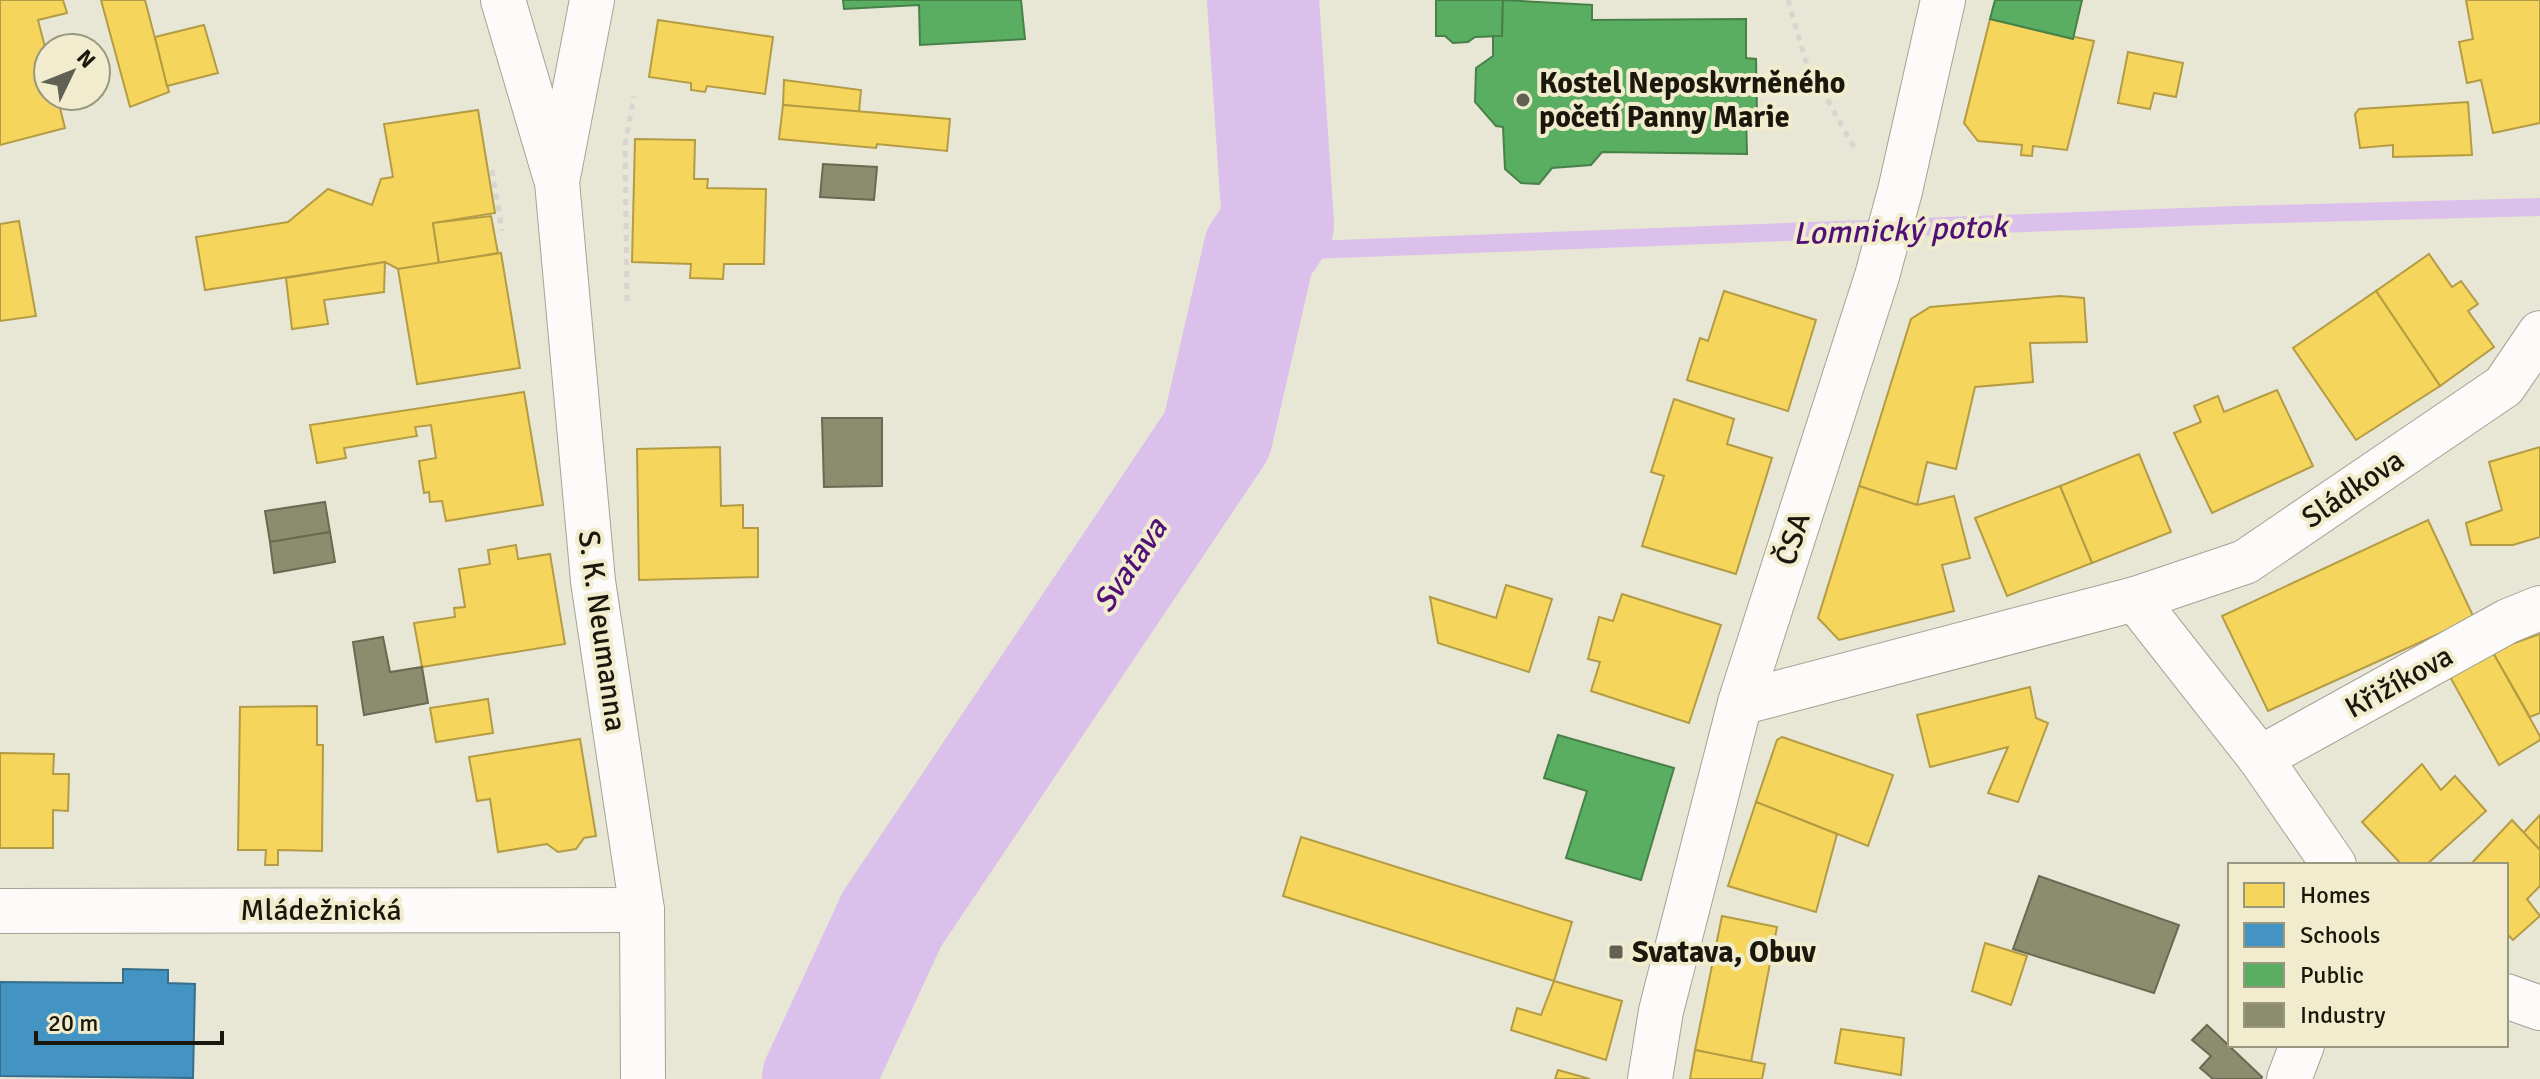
<svg xmlns="http://www.w3.org/2000/svg" width="2540" height="1079" viewBox="0 0 2540 1079" font-family="Signika,sans-serif">
<rect width="100%" height="100%" fill="#e8e6d5"/>
<g fill="#f6d55c" stroke="#b49c44" stroke-width="2">
<polygon points="0,0 63,0 67,13 38,20 48,59 48,96 57,96 65,128 0,145"/>
<polygon points="101,0 145,0 169,92 130,107"/>
<polygon points="2466,0 2540,0 2540,123 2493,133 2481,80 2467,83 2459,42 2473,39"/>
<polygon points="1990,19 2094,41 2067,150 2033,146 2032,156 2021,155 2022,145 1978,141 1964,123"/>
<polygon points="658,20 773,37 765,94 707,86 705,92 691,90 691,83 649,77"/>
<polygon points="204,25 218,73 167,86 155,37"/>
<polygon points="2128,52 2183,63 2176,97 2154,93 2150,109 2118,103"/>
<polygon points="784,80 861,90 859,112 783,105"/>
<polygon points="2468,102 2472,155 2393,157 2393,145 2360,148 2355,114 2359,109"/>
<polygon points="783,105 950,119 947,151 877,144 876,148 779,139"/>
<polygon points="478,110 495,213 433,223 439,263 398,269 385,262 205,290 196,237 288,222 328,189 372,205 381,179 393,177 384,124"/>
<polygon points="635,139 695,140 694,179 708,179 707,188 766,189 764,264 724,264 723,279 690,278 691,264 632,262"/>
<polygon points="491,216 498,253 439,263 433,223"/>
<polygon points="19,221 36,316 0,321 0,224"/>
<polygon points="501,253 520,368 417,384 398,269"/>
<polygon points="2429,254 2452,287 2461,281 2478,304 2468,311 2494,347 2440,386 2376,291"/>
<polygon points="385,262 384,292 324,300 328,324 292,329 286,278"/>
<polygon points="1724,291 1816,320 1788,411 1687,380 1700,338 1708,341"/>
<polygon points="2376,291 2440,386 2356,440 2293,348"/>
<polygon points="2060,296 2084,298 2087,342 2030,343 2033,382 1975,387 1956,469 1927,462 1917,505 1859,486 1911,319 1930,307"/>
<polygon points="2277,390 2313,466 2212,513 2174,433 2201,422 2194,406 2218,396 2224,412"/>
<polygon points="524,392 543,505 446,521 442,501 430,502 429,492 424,493 419,461 436,458 431,425 415,427 417,436 344,448 346,458 317,463 310,425"/>
<polygon points="1674,399 1734,419 1727,444 1772,458 1736,574 1642,546 1664,476 1651,472"/>
<polygon points="720,447 721,506 743,505 743,528 758,528 758,577 639,580 637,449"/>
<polygon points="2540,447 2540,537 2513,545 2471,545 2466,523 2502,510 2489,462"/>
<polygon points="2139,454 2171,532 2092,563 2060,486"/>
<polygon points="1859,486 1917,505 1954,496 1970,558 1942,565 1954,611 1839,640 1818,618"/>
<polygon points="2060,486 2092,563 2007,596 1975,518"/>
<polygon points="2428,520 2474,618 2268,711 2222,616"/>
<polygon points="516,545 518,559 550,554 565,644 422,667 414,623 455,617 454,608 465,607 459,569 490,564 488,550"/>
<polygon points="1506,585 1552,599 1529,672 1438,643 1430,597 1496,618"/>
<polygon points="1622,594 1721,625 1689,723 1591,691 1600,662 1588,659 1599,617 1613,621"/>
<polygon points="2540,634 2540,713 2530,717 2492,651"/>
<polygon points="2492,651 2540,736 2540,740 2499,765 2449,675"/>
<polygon points="2030,687 2036,718 2048,723 2018,802 1988,793 2008,747 1930,767 1917,715"/>
<polygon points="488,699 493,733 436,742 430,708"/>
<polygon points="317,706 317,745 323,745 322,851 278,850 278,865 265,865 266,850 238,850 240,707"/>
<polygon points="1782,737 1893,775 1868,846 1756,802 1777,740"/>
<polygon points="580,739 596,836 584,838 576,849 558,852 547,844 498,852 490,799 477,801 469,757"/>
<polygon points="0,753 54,754 53,774 69,774 68,811 53,810 53,848 0,848"/>
<polygon points="2422,764 2441,790 2455,776 2486,811 2426,865 2402,865 2362,822"/>
<polygon points="1756,802 1837,834 1816,912 1728,886"/>
<polygon points="2540,815 2540,850 2523,833"/>
<polygon points="2512,820 2540,850 2540,886 2527,899 2540,916 2513,940 2506,933 2506,865 2470,865"/>
<polygon points="1301,837 1572,922 1554,981 1283,896"/>
<polygon points="1722,916 1777,927 1751,1062 1695,1050"/>
<polygon points="1985,943 2027,956 2011,1005 1972,991"/>
<polygon points="1554,981 1622,1001 1606,1060 1511,1030 1517,1008 1541,1015"/>
<polygon points="1841,1029 1904,1038 1901,1075 1835,1063"/>
<polygon points="1695,1050 1765,1064 1762,1079 1690,1079"/>
<polygon points="1558,1070 1590,1079 1555,1079"/>
</g>
<polygon fill="#4393c3" stroke="#376e8c" stroke-width="2" points="123,969 168,970 168,983 195,984 193,1078 0,1076 0,982 123,983"/>
<g fill="#5aae61" stroke="#478148" stroke-width="2">
<polygon points="843,0 1021,0 1025,39 920,45 919,5 844,9"/>
<polygon points="1436,0 1503,0 1502,36 1475,37 1468,42 1453,43 1445,36 1436,36"/>
<polygon points="1503,0 1592,5 1592,20 1746,19 1746,58 1756,59 1757,114 1746,114 1747,154 1602,152 1591,165 1552,168 1539,184 1521,183 1505,169 1503,127 1496,126 1475,102 1476,68 1493,56 1493,36 1502,36"/>
<polygon points="1995,0 2082,0 2073,39 1990,19"/>
<polygon points="1558,735 1674,768 1641,880 1566,858 1587,791 1544,778"/>
</g>
<g fill="#8c8c6e" stroke="#6a6951" stroke-width="2">
<polygon points="823,164 877,167 874,200 820,197"/>
<polygon points="822,418 882,418 882,486 824,487"/>
<polygon points="325,502 330,532 270,542 265,511"/>
<polygon points="330,532 335,562 274,573 270,542"/>
<polygon points="383,637 390,672 422,667 428,703 364,715 353,642"/>
<polygon points="2039,876 2179,925 2154,993 2013,949"/>
<polygon points="2207,1025 2262,1077 2261,1079 2213,1079 2200,1068 2211,1056 2192,1040"/>
</g>
<g fill="none" stroke-linecap="round" stroke-linejoin="round">
<polyline stroke="#dbc0ec" stroke-width="18" points="1259,252 2237,215 2540,207"/>
<polyline stroke="#dbc0ec" stroke-width="112" points="818,1079 892,919 1217,435 1259,252 1278,224 1263,0"/>
<g stroke="#a5a396" stroke-width="46">
<g id="minor">
<polyline points="503,0 555,176"/>
<polyline points="592,0 557,182 593,581 642,910 643,1079"/>
<polyline points="2135,599 2245,562 2504,386 2540,333"/>
<polyline points="1740,703 2135,599 2260,758 2334,865"/>
<polyline points="2260,758 2508,621 2540,608"/>
<polyline points="0,911 642,910"/>
<polyline points="2506,996 2540,1008"/>
<polyline points="1650,1079 1661,1011 1740,703 1877,276 1900,191 1943,0"/>
<polyline points="2289,1079 2302,1045"/>
</g>
</g>
<g stroke="#d6d5d0" stroke-width="5" stroke-dasharray="6 6" stroke-linecap="butt">
<polyline points="1788,0 1805,59 1854,148"/>
<polyline points="492,170 502,231"/>
<polyline points="627,301 625,145 634,96"/>
</g>
<use href="#minor" stroke="#fcfbf9" stroke-width="44"/>
</g>
<g fill="#626053" stroke="#f0eccd" stroke-width="3">
<circle cx="1523" cy="100" r="8"/>
<rect x="1608" y="944" width="16" height="16" rx="4"/>
</g>
<g text-anchor="middle" dominant-baseline="central" stroke-width="8" stroke-linejoin="round" paint-order="stroke">
<g font-size="30" font-weight="bold" fill="#1a180d" stroke="#f0eccd" text-anchor="start">
<text x="1539" y="83">Kostel Neposkvrněného<tspan x="1539" dy="34">početí Panny Marie</tspan></text>
<text x="1632" y="952">Svatava, Obuv</text>
</g>
<g font-size="30" fill="#1a180d" stroke="#f0eccd">
<text transform="translate(2353 489) rotate(-34)">Sládkova</text>
<text transform="translate(1793 539) rotate(-72)">ČSA</text>
<text transform="translate(602 631) rotate(82)">S. K. Neumanna</text>
<text transform="translate(2399 682) rotate(-29)">Křižíkova</text>
<text x="321" y="910">Mládežnická</text>
</g>
<g font-size="32" font-style="italic" fill="#501076" stroke="#f0eccd">
<text transform="translate(1900 230) rotate(-2)">Lomnický potok</text>
<text transform="translate(1130 565) rotate(-56)">Svatava</text>
</g>
</g>
<rect x="2228" y="863" width="280" height="184" fill="#f0eccd" stroke="#9a9780" stroke-width="2"/>
<rect x="2244" y="883" width="40" height="24" fill="#f6d55c" stroke="#9a9780" stroke-width="2"/>
<text x="2300" y="903" font-size="24" fill="#1a180d">Homes</text>
<rect x="2244" y="923" width="40" height="24" fill="#4393c3" stroke="#9a9780" stroke-width="2"/>
<text x="2300" y="943" font-size="24" fill="#1a180d">Schools</text>
<rect x="2244" y="963" width="40" height="24" fill="#5aae61" stroke="#9a9780" stroke-width="2"/>
<text x="2300" y="983" font-size="24" fill="#1a180d">Public</text>
<rect x="2244" y="1003" width="40" height="24" fill="#8c8c6e" stroke="#9a9780" stroke-width="2"/>
<text x="2300" y="1023" font-size="24" fill="#1a180d">Industry</text>
<g transform="translate(72 72) rotate(47)"><circle r="38" fill="#f0eccd" stroke="#9a9780" stroke-width="2"/>
<path d="M0-6L14 30L0 20L-14 30Z" fill="#626053"/>
<text y="-12" font-size="22" font-weight="bold" text-anchor="middle" fill="#1a180d">N</text>
</g>
<path d="M36 1031v12h186v-12" fill="none" stroke="#1a180d" stroke-width="4"/>
<text x="48" y="1031" font-size="24" fill="#1a180d" stroke="#f0eccd" stroke-width="6" paint-order="stroke">20 m</text>
</svg>
